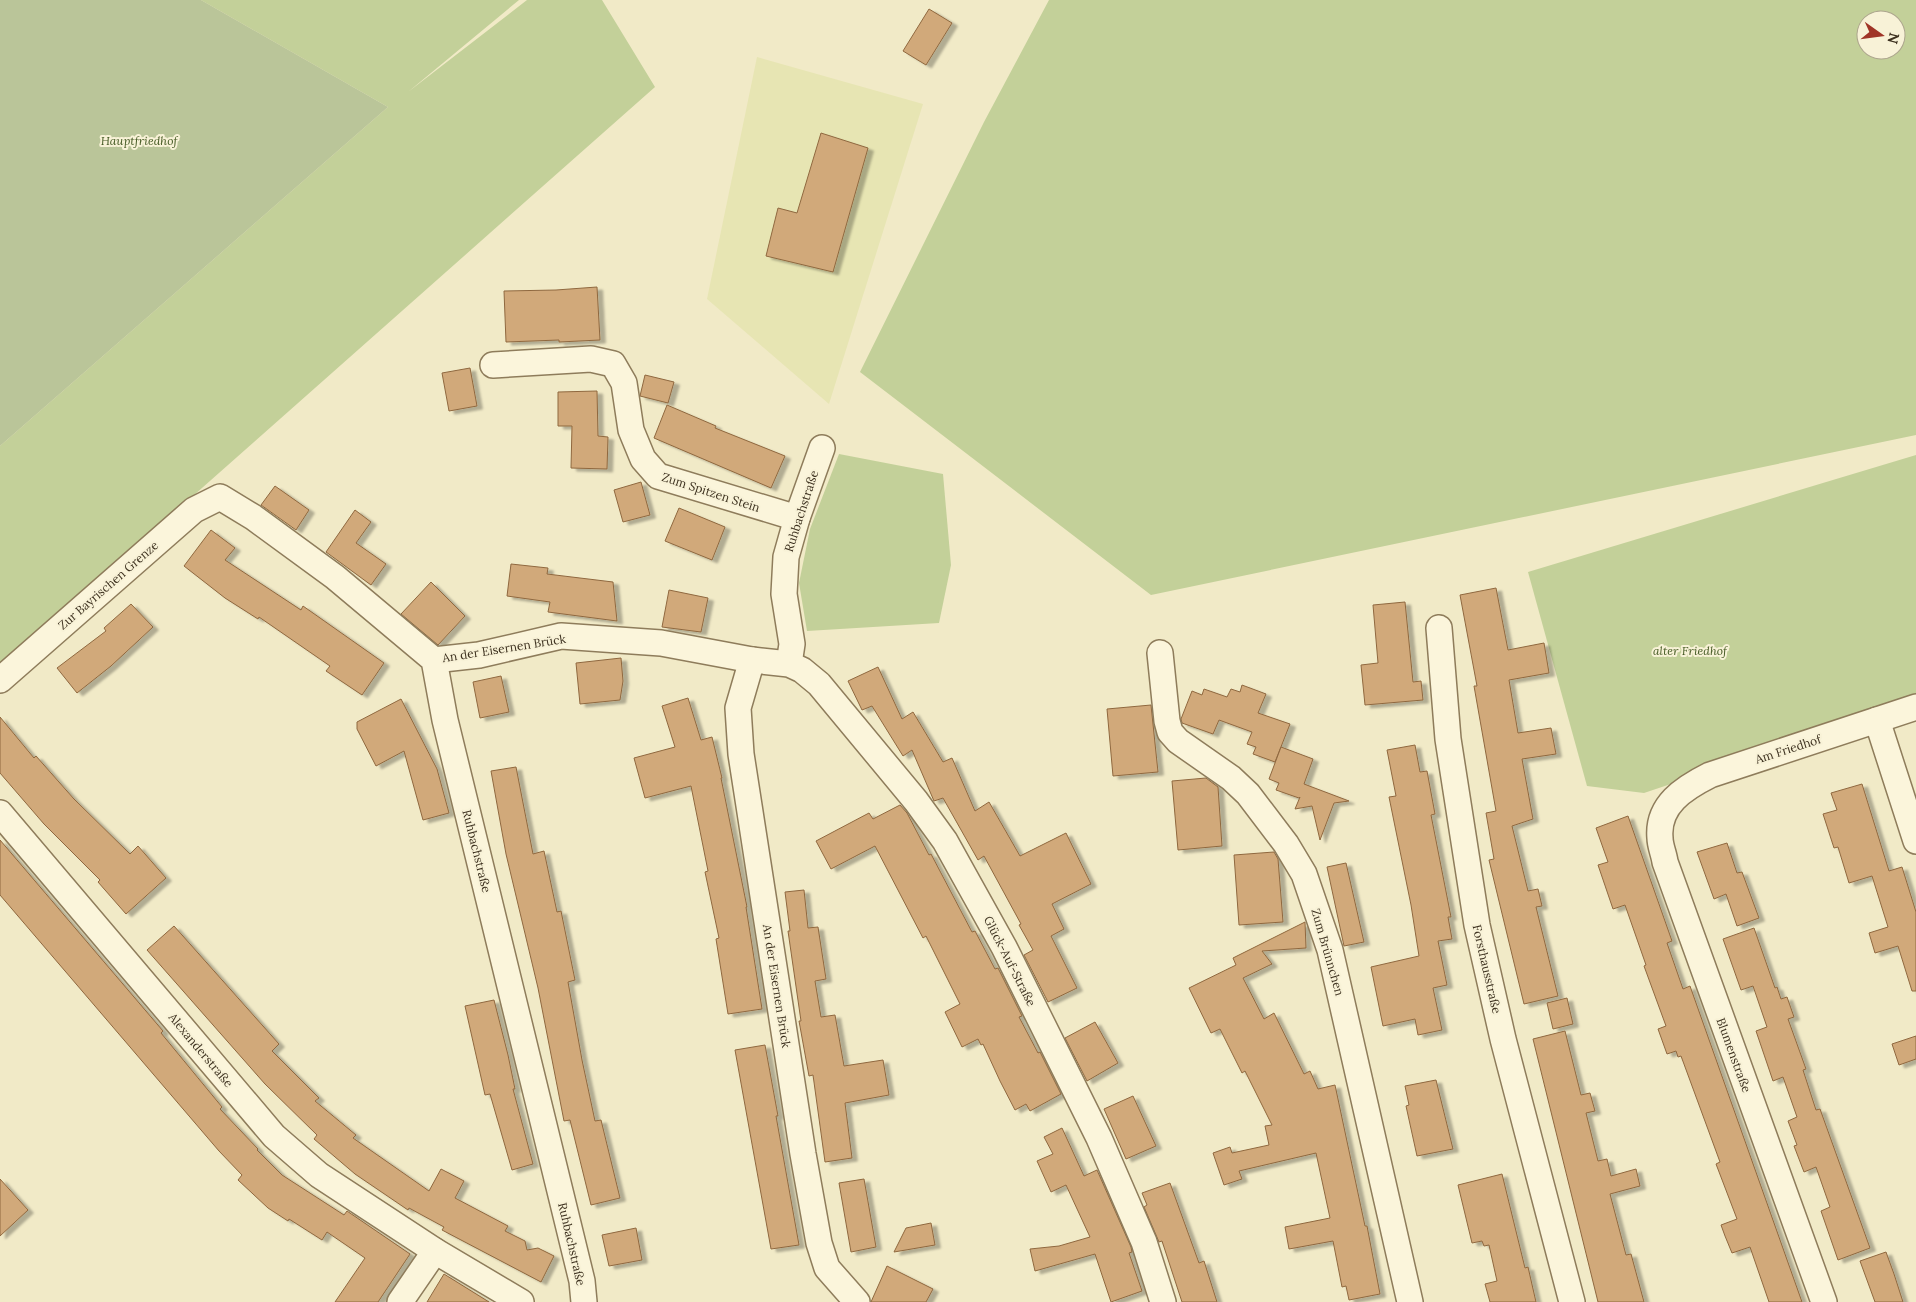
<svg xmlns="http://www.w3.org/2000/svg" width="1916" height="1302" viewBox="0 0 1916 1302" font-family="Lora,serif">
<defs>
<filter id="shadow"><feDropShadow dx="5.5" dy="3" stdDeviation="1" flood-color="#0004"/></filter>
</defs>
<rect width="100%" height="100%" fill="#f1eac7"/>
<polygon fill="#e7e5b3" points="757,57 923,104 829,404 707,299"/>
<g fill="#c3d099" fill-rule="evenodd">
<polygon points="201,0 519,0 408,92 527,0 602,0 655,87 2,665 0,663 0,446 388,107"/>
<path d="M1049,0H1916V435L1151,595L860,372L984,122ZM1866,20H1896V50H1866Z"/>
<polygon points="839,454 943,474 951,565 939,623 807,631 799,583 810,529"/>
<polygon points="1916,455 1916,702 1644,793 1587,786 1528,572"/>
</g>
<polygon fill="#bac599" points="0,0 201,0 388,107 0,446"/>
<g fill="#d1a97a" stroke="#8f683f" filter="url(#shadow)">
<polygon points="929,9 952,23 926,65 903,51"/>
<polygon points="821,133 868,148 833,272 766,256 778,208 797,213"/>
<polygon points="597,287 600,340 559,342 559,340 506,342 504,291 556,290"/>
<polygon points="470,368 477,406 449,411 442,373"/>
<polygon points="645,375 674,382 668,403 640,396"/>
<polygon points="597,391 598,436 608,437 607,469 571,468 572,426 558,426 558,392"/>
<polygon points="667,405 716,426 715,428 785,456 771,488 654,438"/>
<polygon points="641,482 650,515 623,522 614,490"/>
<polygon points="275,486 309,510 296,530 261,505"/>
<polygon points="679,508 725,527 712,560 665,541"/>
<polygon points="355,510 371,522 356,543 386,564 371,585 326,552"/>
<polygon points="211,530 235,548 225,560 301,610 303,606 384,663 362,695 326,671 330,666 259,617 258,619 225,598 184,566"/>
<polygon points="511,564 548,568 547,574 613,582 617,621 548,612 550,602 507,596"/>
<polygon points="431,582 465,616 438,645 401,614"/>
<polygon points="1496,588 1508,650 1544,643 1549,673 1509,680 1518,733 1551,728 1556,754 1522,759 1533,819 1512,826 1528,891 1538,889 1542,906 1536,907 1558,996 1524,1004 1489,860 1494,859 1486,813 1496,811 1474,686 1477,686 1460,595"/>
<polygon points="669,590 708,598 701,632 662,627"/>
<polygon points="1405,602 1413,682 1421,681 1423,700 1365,705 1361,665 1378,663 1373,605"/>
<polygon points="131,604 153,627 111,666 77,693 57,668 106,631 104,628"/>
<polygon points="621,658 623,681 620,700 580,704 576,663"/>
<polygon points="878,667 902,719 913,712 943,762 952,758 975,811 989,802 1020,856 1066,833 1091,884 1052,904 1064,929 1051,936 1077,988 1048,1002 1024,955 1033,950 1019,925 1021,924 984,856 978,860 943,798 934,801 912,750 903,756 872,706 862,710 848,681"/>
<polygon points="501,676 509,712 480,718 473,682"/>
<polygon points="1242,685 1266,694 1258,713 1290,724 1275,762 1253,754 1256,747 1247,744 1252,732 1219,720 1213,734 1182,723 1181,719 1192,691 1202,695 1204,689 1227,697 1231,689 1240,692"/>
<polygon points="688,698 701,740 712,737 722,778 721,778 747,907 746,907 762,1009 728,1014 716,939 719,938 705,872 708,871 691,786 645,798 634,758 675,747 662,706"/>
<polygon points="401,699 437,769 449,813 423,820 404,751 376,766 357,729 357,722"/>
<polygon points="1151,705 1158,772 1113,776 1107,709"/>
<polygon points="0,717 34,758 36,756 74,799 130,854 138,846 166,878 126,914 98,882 100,880 44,824 0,773"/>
<polygon points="1415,745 1420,772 1427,771 1435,814 1431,815 1451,917 1448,917 1452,939 1438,941 1447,985 1433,988 1442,1030 1418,1035 1415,1019 1383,1026 1371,967 1419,956 1411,905 1389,797 1396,796 1387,750"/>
<polygon points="1281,747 1313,759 1304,784 1349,801 1334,803 1320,840 1312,806 1295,809 1300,797 1299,798 1276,790 1279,783 1269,779"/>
<polygon points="516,767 533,854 544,851 557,912 561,911 575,980 568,982 582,1060 595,1121 601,1120 620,1198 591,1205 570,1120 564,1121 538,988 506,854 491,771"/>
<polygon points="1206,778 1218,787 1222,846 1178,850 1172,781"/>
<polygon points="1862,784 1889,871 1902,867 1916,912 1916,991 1912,991 1898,946 1875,953 1869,933 1888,927 1872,876 1849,883 1838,847 1834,848 1823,814 1837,810 1831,793"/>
<polygon points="900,805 907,813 929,855 931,854 972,932 975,931 995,969 998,968 1022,1016 1019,1017 1038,1053 1040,1052 1061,1094 1030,1111 1026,1104 1015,1110 1000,1081 983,1044 981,1045 978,1039 962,1047 945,1012 960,1004 926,936 923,938 875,846 831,869 816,841 869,813 873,819"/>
<polygon points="1628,816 1672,941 1667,943 1683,989 1690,986 1802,1302 1769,1302 1750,1247 1732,1253 1725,1236 1721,1225 1737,1219 1716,1164 1720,1162 1681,1056 1678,1057 1676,1051 1667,1054 1658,1029 1666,1026 1644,966 1646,965 1625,905 1613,909 1598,865 1608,862 1596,828"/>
<polygon points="0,840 163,1031 161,1033 222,1107 220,1109 258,1149 257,1150 282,1175 344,1215 347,1211 410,1254 378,1302 335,1302 365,1258 327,1232 322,1240 289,1219 288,1221 268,1208 238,1180 242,1175 219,1151 0,895"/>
<polygon points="1727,843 1737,873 1742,872 1759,918 1737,926 1726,894 1714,899 1697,852"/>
<polygon points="1274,852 1278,859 1283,922 1239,925 1234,855"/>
<polygon points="1346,863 1364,942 1344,946 1327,867"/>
<polygon points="804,890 808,928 818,927 826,979 815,981 821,1017 835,1015 844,1066 883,1060 889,1095 845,1103 852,1158 825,1162 813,1075 809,1076 799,1021 801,1021 788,931 790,931 785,892"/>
<polygon points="1305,922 1306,948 1262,951 1272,964 1243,978 1264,1019 1274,1013 1304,1074 1310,1071 1318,1089 1335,1085 1365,1226 1367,1226 1380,1294 1349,1300 1346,1286 1342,1287 1333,1241 1289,1249 1285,1227 1330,1218 1316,1153 1239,1171 1242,1179 1224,1185 1213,1153 1230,1147 1232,1153 1269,1145 1265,1126 1272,1125 1245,1071 1242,1073 1220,1029 1211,1033 1189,988 1236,965 1233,958"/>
<polygon points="174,926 279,1044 272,1051 319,1098 315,1101 356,1135 353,1138 429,1191 441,1169 464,1181 455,1198 508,1226 505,1231 525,1241 527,1250 538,1248 554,1256 541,1282 442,1230 444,1227 409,1208 408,1210 355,1174 314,1139 317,1135 265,1084 147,950"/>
<polygon points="1754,928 1775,988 1777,987 1781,999 1787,997 1794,1017 1788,1019 1806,1069 1803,1070 1816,1110 1820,1109 1870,1248 1838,1260 1821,1211 1830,1207 1816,1167 1804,1172 1794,1146 1797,1145 1788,1121 1797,1117 1783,1077 1773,1081 1756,1031 1767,1027 1753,986 1741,990 1723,939"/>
<polygon points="1567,998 1573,1024 1553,1029 1547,1003"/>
<polygon points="494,1000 508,1055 515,1089 513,1089 533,1164 512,1170 490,1094 485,1095 465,1006"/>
<polygon points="1095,1022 1118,1063 1087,1081 1065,1038"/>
<polygon points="1565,1031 1581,1095 1590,1093 1595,1111 1586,1113 1598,1161 1607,1159 1611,1176 1636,1169 1640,1186 1610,1194 1626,1255 1631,1254 1644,1302 1598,1302 1533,1039"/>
<polygon points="1916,1036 1916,1059 1899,1065 1892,1044"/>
<polygon points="765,1045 778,1116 776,1116 799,1245 771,1249 735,1050"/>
<polygon points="1436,1080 1453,1149 1417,1156 1406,1106 1409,1105 1405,1086"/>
<polygon points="1133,1096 1156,1146 1126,1159 1104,1109"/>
<polygon points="1062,1128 1084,1176 1097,1170 1131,1247 1132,1252 1129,1253 1142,1291 1111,1302 1095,1254 1035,1271 1030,1249 1059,1246 1090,1237 1066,1185 1051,1192 1037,1161 1053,1154 1044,1137"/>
<polygon points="1502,1174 1525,1268 1528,1267 1536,1302 1490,1302 1485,1284 1497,1281 1489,1245 1484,1246 1482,1241 1472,1243 1458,1185"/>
<polygon points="0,1179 28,1210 0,1236"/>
<polygon points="864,1179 876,1247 851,1252 839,1183"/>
<polygon points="1170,1183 1199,1263 1204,1261 1217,1302 1182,1302 1162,1241 1159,1242 1144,1207 1147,1205 1142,1193"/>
<polygon points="931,1223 935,1245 894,1252 906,1228"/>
<polygon points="636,1228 642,1260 609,1266 602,1235"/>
<polygon points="1886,1252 1894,1274 1903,1302 1875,1302 1860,1261"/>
<polygon points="887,1266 933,1289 926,1302 871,1302"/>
<polygon points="444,1274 489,1302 427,1302"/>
</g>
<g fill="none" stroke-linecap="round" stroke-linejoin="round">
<g stroke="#8e7c5b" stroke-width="28">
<g id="street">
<polyline points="493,365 591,359 613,364 624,383 631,430 643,459 658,476 797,518"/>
<polyline points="1439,628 1448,739 1477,925 1503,1039 1572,1302"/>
<polyline points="1160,653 1167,721 1170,732 1178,741 1231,778 1248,794 1286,844 1304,874 1330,950 1410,1302"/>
<polyline points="434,660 479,655 561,636 661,643 752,660 789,664 802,670 819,684 916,801 945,841 970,886 1004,947 1099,1138 1144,1242 1163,1302"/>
<polyline points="752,660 738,708 741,754 803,1154 819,1243 827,1268 857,1302"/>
<polyline points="789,664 792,644 784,594 786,557 797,518 822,448"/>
<polyline points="0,680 194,510 220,497 253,517 335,577 434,660 445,720 582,1281 584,1302"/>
<polyline points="1877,720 1916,841"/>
<polyline points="0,813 274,1136 319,1175 435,1251 521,1302"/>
<polyline points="400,1302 435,1251"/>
<path d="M1824,1302L1665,862C1664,854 1660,846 1660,838C1657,805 1684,788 1710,775L1916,707"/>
</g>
</g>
<use href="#street" stroke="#fbf5db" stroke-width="25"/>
</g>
<g text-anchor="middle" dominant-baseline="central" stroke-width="4" stroke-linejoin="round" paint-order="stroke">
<g font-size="12" font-style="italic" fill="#465b25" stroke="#f8f2d7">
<text x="139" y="140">Hauptfriedhof</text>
<text x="1690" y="650">alter Friedhof</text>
</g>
<g font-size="12" fill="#3d311f" stroke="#f8f2d7">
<text transform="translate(711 492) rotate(18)">Zum Spitzen Stein</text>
<text transform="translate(801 511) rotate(-72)">Ruhbachstraße</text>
<text transform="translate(108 585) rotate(-41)">Zur Bayrischen Grenze</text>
<text transform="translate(504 648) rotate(-9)">An der Eisernen Brück</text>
<text transform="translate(1788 749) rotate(-18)">Am Friedhof</text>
<text transform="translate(477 851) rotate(76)">Ruhbachstraße</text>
<text transform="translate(1328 952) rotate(74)">Zum Brünnchen</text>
<text transform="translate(1010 961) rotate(63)">Glück-Auf-Straße</text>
<text transform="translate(1487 969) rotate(77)">Forsthausstraße</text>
<text transform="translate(777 986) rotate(81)">An der Eisernen Brück</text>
<text transform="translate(201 1050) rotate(50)">Alexanderstraße</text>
<text transform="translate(1734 1055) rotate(70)">Blumenstraße</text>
<text transform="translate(572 1244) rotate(77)">Ruhbachstraße</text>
</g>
</g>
<g transform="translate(1881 35) rotate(104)"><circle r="24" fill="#f8f2d7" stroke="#ada58d"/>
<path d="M0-4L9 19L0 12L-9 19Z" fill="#a03527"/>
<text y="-8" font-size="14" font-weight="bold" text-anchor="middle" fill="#3d311f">N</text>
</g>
</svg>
